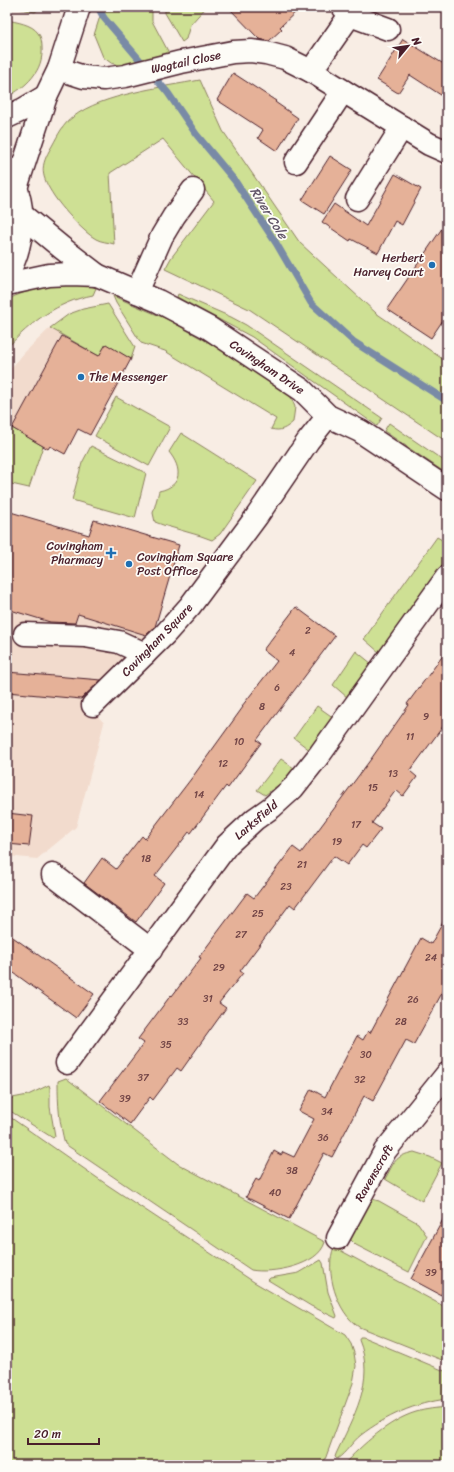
<svg xmlns="http://www.w3.org/2000/svg" width="454" height="1472" viewBox="0 0 454 1472" font-family="Sriracha,sans-serif">
<rect width="100%" height="100%" fill="#f8ede4"/>
<filter id="ink" filterUnits="userSpaceOnUse"><feTurbulence type="fractalNoise" baseFrequency=".025" numOctaves="2"/><feDisplacementMap in="SourceGraphic" scale="8" xChannelSelector="R" yChannelSelector="G"/><feConvolveMatrix kernelMatrix="1 2 1 2 8 2 1 2 1" color-interpolation-filters="sRGB"/></filter>
<g filter="url(#ink)">
<g fill="#f2dbcd">
<polygon points="50,328 99,356 106,345 131,359 113,396 111,396 90,435 78,429 65,454 50,446 49,448 7,425 7,373 25,352"/>
<polygon points="7,511 89,535 94,520 179,545 152,636 81,698 104,723 76,827 37,859 7,856"/>
</g>
<g fill="#cee094" stroke="#8c8060">
<polygon points="13,7 42,7 35,12"/>
<polygon points="103,7 152,7 152,21 169,53 121,66 111,63 103,57 94,35"/>
<polygon points="165,7 206,7 190,25 186,39 182,42 165,13"/>
<path d="M7,20C16,22 32,24 38,33C41,36 42,43 42,47C44,71 26,87 7,97Z"/>
<path d="M200,80L223,131L300,243L376,313L447,362V442L249,309L165,269L171,258L214,201L163,139L110,173L114,244C108,242 101,242 96,239C83,232 62,208 54,196C41,176 39,167 52,146C58,135 63,124 73,117C102,94 164,87 200,80Z"/>
<path d="M52,282L85,284L96,288L93,295C57,302 31,322 7,348V300L15,296Z"/>
<polygon points="178,294 231,317 246,325 382,418 377,426 252,337 177,297"/>
<path d="M113,296L167,319L229,354L289,392L295,407L293,422C286,428 281,432 271,429L276,419L165,351L141,343L116,303Z"/>
<polygon points="108,304 135,347 131,359 106,345 99,356 50,328 69,314 83,309"/>
<polygon points="116,397 170,427 149,466 95,436"/>
<polygon points="389,423 447,463 447,474 384,431"/>
<polygon points="7,425 43,446 29,488 7,483"/>
<path d="M181,433L257,481L220,534L212,540L201,536L163,525L155,522L153,513L159,491C183,486 182,468 169,452Z"/>
<polygon points="91,446 146,473 135,518 72,500 82,463"/>
<polygon points="437,537 447,543 447,561 380,653 364,639"/>
<polygon points="356,651 372,664 348,698 333,685"/>
<polygon points="317,706 334,718 311,751 294,738"/>
<polygon points="281,759 294,768 285,780 265,795 257,790"/>
<path d="M66,1078L178,1164L325,1242C319,1266 271,1274 251,1270L65,1144C59,1121 58,1105 58,1081Z"/>
<polygon points="49,1085 50,1088 50,1107 55,1136 53,1138 7,1109 7,1099 28,1095"/>
<polygon points="7,1115 106,1184 254,1282 345,1335 351,1344 354,1353 356,1366 353,1383 323,1465 7,1465"/>
<path d="M414,1152L430,1157L442,1163L422,1201L385,1179C394,1163 394,1156 414,1152Z"/>
<polygon points="372,1199 379,1201 418,1223 427,1236 409,1272 356,1245 350,1239 350,1233 368,1201"/>
<path d="M334,1247L447,1308V1362L359,1327C337,1313 324,1271 334,1247Z"/>
<polygon points="321,1260 323,1263 328,1292 337,1316 336,1318 311,1306 268,1280 270,1278 299,1273"/>
<path d="M360,1337H363L447,1372V1399C415,1403 386,1416 361,1435C352,1442 346,1453 337,1459L335,1457L336,1454C353,1417 376,1381 359,1340Z"/>
<path d="M447,1407V1465H343C362,1445 389,1420 416,1412C426,1409 437,1408 447,1407Z"/>
</g>
<g fill="none" stroke-linecap="round" stroke-linejoin="round">
<polyline stroke="#798aa6" stroke-width="7" points="98,7 104,18 168,93 196,134 235,181 276,243 311,303 354,342 447,401"/>
</g>
<g fill="#e5b198" stroke="#4a1f2b">
<polygon points="228,7 301,7 280,27 282,29 269,41 259,39"/>
<polygon points="403,39 447,66 447,99 410,75 398,93 377,80"/>
<polygon points="233,73 276,101 275,102 298,118 277,151 258,138 263,130 217,100"/>
<polygon points="330,156 352,170 324,214 302,200"/>
<polygon points="395,174 421,189 402,225 395,221 378,253 351,239 350,241 322,222 334,204 366,226"/>
<polygon points="447,221 447,314 431,338 387,309"/>
<polygon points="62,336 99,356 106,344 131,359 90,435 78,429 65,454 50,446 48,449 12,428"/>
<polygon points="7,511 89,535 94,520 179,545 155,627 146,635 78,614 75,623 50,622 7,609"/>
<polygon points="296,607 335,636 257,740 261,743 228,788 226,786 191,833 189,832 155,876 164,883 136,922 84,883 102,858 116,869 142,836 145,839 194,775 243,707 242,706 277,661 263,650"/>
<polygon points="447,650 447,721 410,771 417,777 403,796 396,790 372,823 381,829 366,848 362,845 347,865 334,856 295,908 290,904 240,971 243,973 219,1003 226,1008 193,1054 181,1071 177,1068 153,1100 150,1097 130,1124 100,1101 144,1043 138,1039 171,995 172,996 201,958 199,957 247,893 254,898 293,847 301,853 371,759 409,705 407,704"/>
<polygon points="7,672 101,680 81,699 7,692"/>
<polygon points="7,813 33,816 29,846 7,844"/>
<polygon points="447,915 447,984 414,1044 406,1040 373,1101 364,1096 332,1157 324,1153 289,1219 246,1197 256,1179 259,1181 274,1151 281,1155 283,1152 294,1157 314,1119 299,1111 311,1089 325,1097 357,1036 363,1040 368,1031 370,1033 421,938 431,944"/>
<polygon points="7,933 94,994 76,1018 7,968"/>
<polygon points="447,1212 447,1283 441,1295 411,1279"/>
</g>
<g fill="none" stroke-linecap="round" stroke-linejoin="round">
<g stroke="#4a1f2b" stroke-width="25">
<g id="minor">
<polyline points="343,7 350,15 388,29"/>
<polyline points="59,69 84,77 104,79 125,76 181,62 233,52 251,51 266,53 285,58 311,71 429,144 447,152"/>
<polyline points="311,71 350,15"/>
<polyline points="7,117 24,109 46,96"/>
<polyline points="296,162 343,91"/>
<polyline points="16,188 46,96 59,69 79,7"/>
<polyline points="357,199 402,127"/>
<polyline points="22,215 62,248 97,275 158,301 209,328 302,390 328,416 360,431 447,489"/>
<polyline points="7,284 49,275 71,274 97,275"/>
<polyline points="137,292 162,236 174,216 193,190"/>
<polyline points="25,634 85,636 119,642 145,654"/>
<polyline points="93,705 165,634 190,606 257,516 308,441 328,416"/>
<polyline points="53,875 151,950"/>
<polyline points="67,1063 227,845 255,819 272,807 293,788 320,754 447,577"/>
<polyline points="338,1238 385,1151 447,1074"/>
</g>
</g>
<g stroke="#4a1f2b" stroke-width="25">
<path id="major" d="M7,168C27,202 26,241 7,275"/>
</g>
<use href="#minor" stroke="#fdfcf7" stroke-width="22"/>
<use href="#major" stroke="#fdfcf7" stroke-width="22"/>
</g>
</g>
<g fill="#1f6fb2" stroke="#fdfcf7" stroke-width="1.5">
<circle cx="432" cy="265" r="4"/>
<circle cx="81" cy="377" r="4"/>
<path d="M109 547h4v4h4v4h-4v4h-4v-4h-4v-4h4z"/>
<circle cx="129" cy="564" r="4"/>
</g>
<g text-anchor="middle" dominant-baseline="central" stroke-width="3.5" stroke-linejoin="round" paint-order="stroke">
<g font-size="10" fill="#714446">
<text x="308" y="631">2</text>
<text x="292" y="653">4</text>
<text x="277" y="688">6</text>
<text x="262" y="707">8</text>
<text x="426" y="717">9</text>
<text x="410" y="737">11</text>
<text x="239" y="742">10</text>
<text x="223" y="764">12</text>
<text x="393" y="774">13</text>
<text x="373" y="788">15</text>
<text x="199" y="795">14</text>
<text x="356" y="825">17</text>
<text x="337" y="842">19</text>
<text x="146" y="859">18</text>
<text x="302" y="865">21</text>
<text x="286" y="887">23</text>
<text x="258" y="914">25</text>
<text x="241" y="935">27</text>
<text x="431" y="958">24</text>
<text x="219" y="968">29</text>
<text x="208" y="999">31</text>
<text x="413" y="1000">26</text>
<text x="183" y="1022">33</text>
<text x="401" y="1022">28</text>
<text x="166" y="1045">35</text>
<text x="366" y="1055">30</text>
<text x="143" y="1078">37</text>
<text x="360" y="1080">32</text>
<text x="125" y="1099">39</text>
<text x="327" y="1112">34</text>
<text x="323" y="1138">36</text>
<text x="292" y="1171">38</text>
<text x="275" y="1193">40</text>
<text x="431" y="1273">39</text>
</g>
<g font-size="12" fill="#4a1f2b" stroke="#fdfcf7">
<text transform="translate(186 62) rotate(-12)">Wagtail Close</text>
<text transform="translate(267 367) rotate(34)">Covingham Drive</text>
<text transform="translate(157 640) rotate(-46)">Covingham Square</text>
<text transform="translate(256 820) rotate(-41)">Larksfield</text>
<text transform="translate(374 1173) rotate(-60)">Ravenscroft</text>
</g>
<g font-size="12" fill="#4a1f2b" stroke="#fdfcf7" text-anchor="end">
<text x="424" y="258">Herbert<tspan x="424" dy="14">Harvey Court</tspan></text>
<text x="89" y="377" text-anchor="start">The Messenger</text>
<text x="103" y="546">Covingham<tspan x="103" dy="14">Pharmacy</tspan></text>
<text x="137" y="557" text-anchor="start">Covingham Square<tspan x="137" dy="14">Post Office</tspan></text>
</g>
<g font-size="13" font-style="italic" fill="#615568" stroke="#fdfcf7">
<text transform="translate(269 213) rotate(58)">River Cole</text>
</g>
</g>
<rect width="454" height="1472" fill="none" stroke="#fdfcf7" stroke-width="24"/>
<rect x="12" y="12" width="430" height="1448" fill="none" stroke="#4a1f2b" stroke-width="1.5" filter="url(#ink)"/>
<g transform="translate(408 46) rotate(61)" stroke="#fdfcf7" stroke-width="3" paint-order="stroke">
<path d="M0-3L7 15L0 10L-7 15Z" fill="#4a1f2b"/>
<text y="-6" font-size="11" font-weight="bold" text-anchor="middle" fill="#4a1f2b">N</text>
</g>
<path d="M28 1438v6h71v-6" fill="none" stroke="#4a1f2b" stroke-width="2"/>
<text x="34" y="1438" font-size="12" fill="#4a1f2b" stroke="#fdfcf7" stroke-width="3" paint-order="stroke">20 m</text>
</svg>
